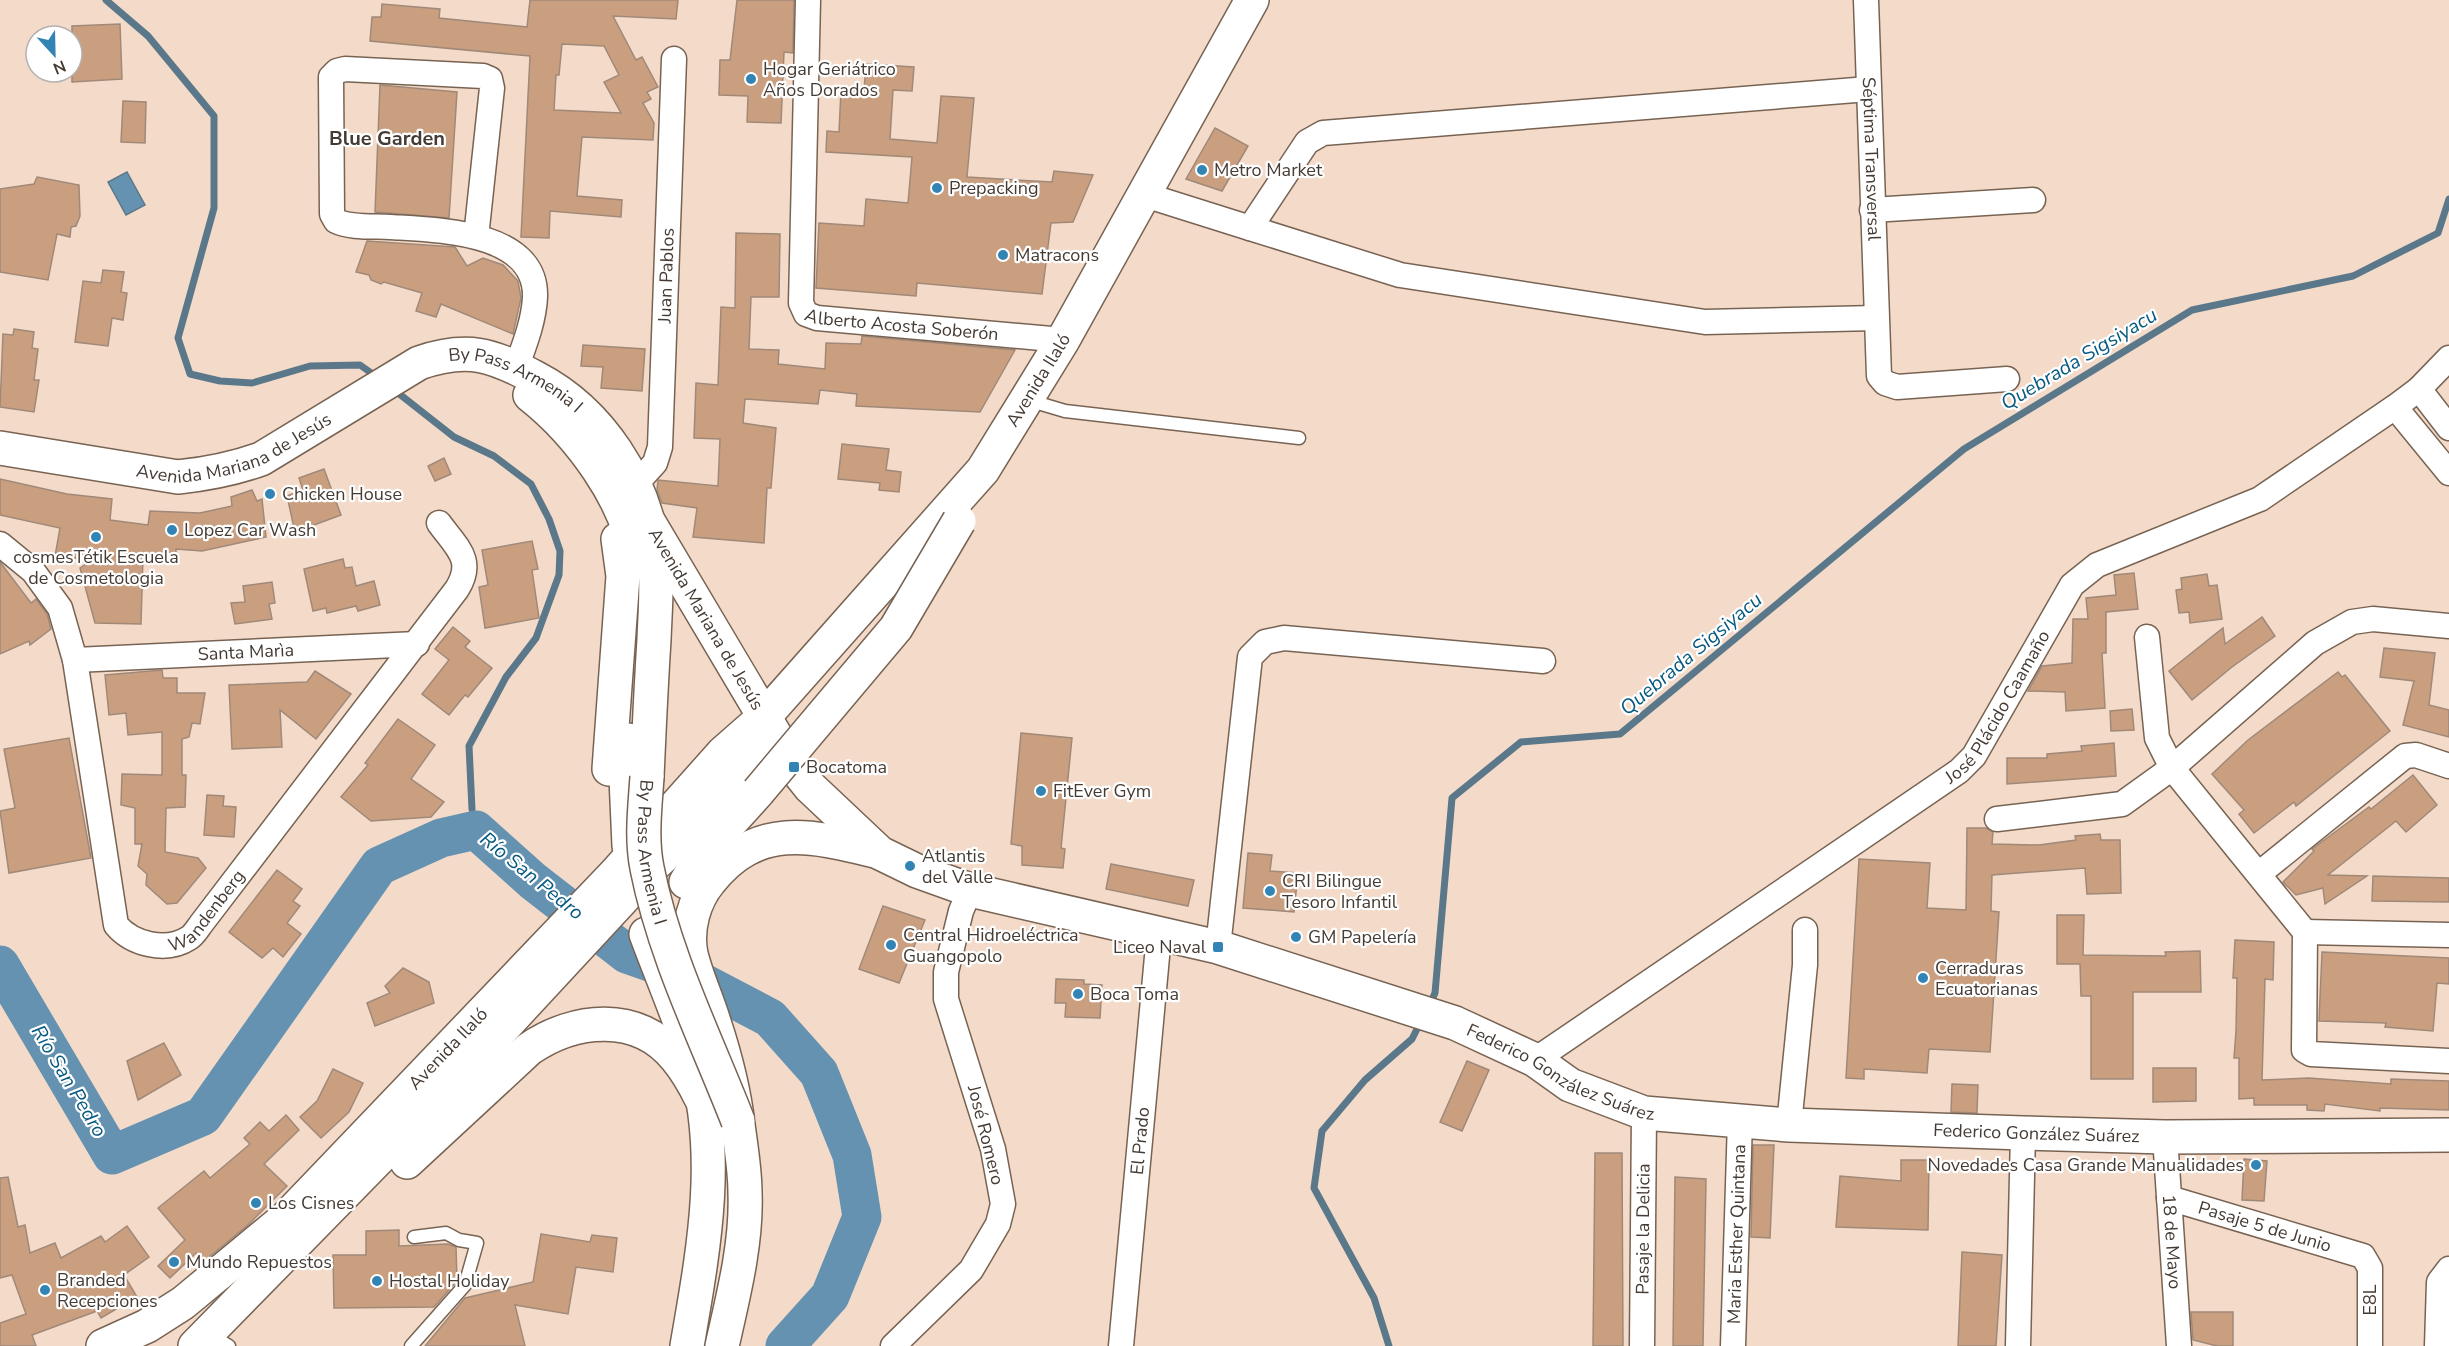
<svg xmlns="http://www.w3.org/2000/svg" width="2449" height="1346" viewBox="0 0 2449 1346" font-family="'Nunito Sans',sans-serif">
<rect width="100%" height="100%" fill="#f4dbc9"/>
<polygon fill="#6592b0" stroke="#5b788b" stroke-width="1.5" points="127,172 145,205 126,215 108,182"/>
<g fill="none" stroke-linecap="round" stroke-linejoin="round">
<g stroke="#5b788b" stroke-width="7">
<polyline points="106,0 148,36 214,116 214,208 178,338 190,374 220,381 252,383 310,366 360,365 377,377"/>
<polyline points="393,389 454,437 494,456 531,484 549,519 560,551 559,575 536,638 506,677 469,746 472,809"/>
<polyline points="1429,1006 1435,993 1452,798 1521,742 1620,734 1964,449 2192,310 2353,276 2438,233 2449,199"/>
<polyline points="1389,1346 1374,1298 1314,1188 1322,1131 1365,1080 1412,1039 1421,1021"/>
</g>
<polyline stroke="#6592b0" stroke-width="39" points="0,965 112,1155 203,1116 379,866 441,838 476,830 533,881 627,954 690,976 770,1018 819,1073 852,1155 862,1217 830,1296 785,1346"/>
</g>
<g fill="#c99f80" stroke="#a08979" stroke-width="1.5" fill-rule="evenodd">
<path d="M530,0H678L676,19L613,16L636,60L642,57L658,87L647,92L651,99L643,103L654,123L653,140L582,137L577,196L622,200L621,217L550,211L549,238L521,237L530,56L370,41L372,17H381L382,4L440,9L439,18L527,27ZM562,44L604,46L619,75L604,82L621,113L554,110L556,75H559Z"/>
<polygon points="737,0 794,0 793,53 784,52 781,123 747,122 748,96 719,95 720,60 730,60"/>
<polygon points="120,24 122,79 72,82 72,26"/>
<polygon points="866,64 914,67 912,91 893,90 890,139 937,143 941,96 974,98 967,177 1052,182 1054,171 1093,175 1073,222 1051,223 1042,294 917,283 916,296 816,288 819,223 864,226 866,199 908,203 912,157 826,152 827,131 839,132 841,90 864,91"/>
<polygon points="380,85 457,92 449,218 375,212"/>
<polygon points="123,101 146,102 145,143 121,142"/>
<polygon points="1215,128 1248,146 1222,191 1186,179"/>
<polygon points="37,177 79,185 80,216 76,226 71,227 70,237 57,234 48,280 0,272 0,189 34,184"/>
<polygon points="736,233 780,234 779,297 751,297 749,349 779,350 778,364 825,369 826,343 861,344 862,336 1015,350 980,412 856,406 857,394 820,390 818,404 745,399 743,423 776,428 771,488 767,488 764,543 693,537 697,508 662,503 657,490 658,480 718,486 720,439 694,438 696,383 718,385 721,307 735,308"/>
<polygon points="367,241 455,247 467,266 483,258 503,265 518,281 521,298 513,334 441,304 436,317 416,311 422,293 384,282 381,284 371,280 369,275 356,272"/>
<polygon points="103,270 124,272 121,292 127,293 123,320 112,318 108,346 75,342 83,281 101,283"/>
<polygon points="14,329 34,332 32,348 38,349 34,380 39,380 34,412 0,407 3,334 13,335"/>
<polygon points="583,345 645,349 642,391 601,388 603,367 581,366"/>
<polygon points="842,444 889,449 886,470 901,472 899,492 879,490 880,483 838,479"/>
<polygon points="444,458 451,474 435,481 428,466"/>
<polygon points="324,469 341,515 295,532 287,496 303,490 299,478"/>
<polygon points="0,479 67,494 112,499 110,520 148,525 150,511 200,513 232,506 231,497 252,490 257,501 262,499 266,537 202,551 176,549 176,559 143,556 141,624 95,623 80,568 92,560 55,556 60,528 0,515"/>
<polygon points="532,541 538,569 532,570 539,618 485,628 479,587 488,585 482,550"/>
<polygon points="343,559 345,568 352,567 356,586 374,581 380,605 358,611 356,606 327,613 326,608 313,611 304,569"/>
<polygon points="0,562 31,603 36,599 47,614 51,629 30,645 29,641 0,654"/>
<polygon points="2134,573 2138,609 2106,612 2106,653 2102,653 2105,708 2066,711 2065,692 2028,691 2042,666 2072,663 2073,619 2088,619 2086,598 2116,595 2114,575"/>
<polygon points="2207,574 2209,586 2217,585 2222,619 2190,623 2189,612 2179,613 2176,590 2182,589 2181,578"/>
<polygon points="272,582 275,603 269,604 272,619 235,624 231,603 245,602 243,586"/>
<polygon points="2262,617 2275,636 2232,667 2192,700 2169,671 2223,628 2225,644"/>
<polygon points="453,627 470,641 465,647 492,668 468,697 465,695 449,715 422,694 449,660 435,649"/>
<polygon points="2384,648 2435,653 2429,705 2449,710 2449,737 2403,725 2414,681 2380,677"/>
<polygon points="162,670 163,678 177,678 177,693 205,693 200,724 192,723 189,737 182,739 182,775 186,775 185,807 166,808 165,852 198,858 206,868 177,903 167,904 146,885 147,874 138,866 142,844 135,844 135,808 121,805 122,774 162,775 162,732 128,735 126,713 109,715 105,675"/>
<polygon points="315,671 351,694 316,739 280,710 282,747 232,749 229,685 307,682"/>
<polygon points="2338,672 2342,677 2345,675 2390,731 2296,806 2294,802 2254,833 2239,814 2244,810 2212,774 2248,740"/>
<polygon points="2132,709 2134,730 2111,731 2110,711"/>
<polygon points="398,719 435,745 411,779 444,802 431,817 371,821 341,797 368,765 365,763"/>
<polygon points="1021,733 1072,738 1061,848 1065,849 1063,868 1022,865 1022,846 1011,844"/>
<polygon points="69,738 91,858 9,873 0,811 15,808 4,749"/>
<polygon points="2114,743 2116,776 2007,784 2007,758 2047,758 2047,754 2082,751 2081,746"/>
<polygon points="2413,775 2437,805 2406,832 2396,821 2328,875 2367,876 2325,904 2323,888 2296,895 2283,882 2314,851 2312,849 2369,807 2371,809"/>
<polygon points="207,795 224,796 223,806 236,807 234,837 204,835"/>
<polygon points="1967,828 1986,828 1993,832 1992,844 2039,845 2076,840 2075,836 2100,834 2101,840 2120,840 2121,893 2087,894 2085,868 1992,875 1991,911 1999,912 1990,1052 1929,1049 1927,1073 1864,1069 1864,1079 1846,1078 1859,859 1930,863 1927,908 1966,910"/>
<polygon points="1248,853 1272,855 1270,871 1298,873 1294,912 1243,908"/>
<polygon points="1111,864 1194,880 1188,906 1106,889"/>
<polygon points="277,870 302,889 293,901 300,906 287,923 301,934 283,957 273,948 262,958 229,932"/>
<polygon points="2373,876 2449,878 2449,902 2372,901"/>
<polygon points="883,906 925,920 899,983 859,969"/>
<polygon points="2057,915 2084,915 2083,955 2166,956 2165,952 2200,951 2201,992 2133,992 2133,1079 2091,1079 2091,996 2081,996 2080,964 2057,964"/>
<polygon points="2235,940 2274,942 2273,980 2265,979 2262,1080 2309,1078 2391,1084 2391,1079 2449,1081 2449,1110 2380,1108 2380,1111 2325,1104 2324,1111 2307,1110 2307,1105 2254,1105 2254,1098 2239,1099 2239,1058 2234,1058 2236,1031 2237,978 2233,978"/>
<polygon points="2322,952 2449,958 2449,984 2437,983 2433,1031 2385,1027 2386,1023 2319,1021"/>
<polygon points="403,968 429,982 434,1003 375,1026 367,1003 390,993 385,986"/>
<polygon points="1056,979 1084,980 1084,984 1102,985 1100,1018 1065,1017 1066,1003 1055,1003"/>
<polygon points="164,1043 181,1075 138,1100 127,1061"/>
<polygon points="1467,1061 1489,1070 1462,1131 1440,1122"/>
<polygon points="2153,1068 2196,1068 2196,1101 2153,1102"/>
<polygon points="333,1069 363,1083 349,1112 321,1138 300,1117 317,1101"/>
<polygon points="1952,1084 1978,1085 1977,1113 1951,1112"/>
<polygon points="286,1115 299,1130 264,1164 287,1186 248,1225 203,1262 196,1253 170,1278 158,1266 185,1240 158,1208 204,1171 210,1178 250,1144 244,1138 260,1122 269,1131"/>
<polygon points="1753,1145 1774,1145 1770,1238 1751,1237"/>
<polygon points="1595,1153 1622,1153 1623,1346 1593,1346"/>
<polygon points="2244,1159 2267,1161 2264,1201 2242,1200"/>
<polygon points="1901,1160 1929,1160 1928,1230 1836,1227 1840,1176 1901,1181"/>
<polygon points="8,1177 18,1227 25,1225 30,1253 55,1243 61,1258 101,1236 105,1242 127,1226 149,1257 124,1275 137,1297 101,1318 97,1311 32,1335 36,1346 0,1346 0,1323 26,1314 12,1275 0,1278 0,1178"/>
<polygon points="1675,1177 1706,1179 1703,1346 1673,1346"/>
<polygon points="399,1230 399,1246 448,1244 456,1247 457,1281 434,1307 334,1308 333,1255 366,1255 366,1231"/>
<polygon points="541,1234 590,1242 592,1235 617,1238 613,1272 576,1267 568,1314 515,1305 525,1346 425,1346 465,1298 533,1282"/>
<polygon points="1962,1252 2002,1255 1996,1346 1958,1346"/>
<polygon points="2191,1312 2233,1312 2233,1346 2217,1346 2193,1340"/>
</g>
<g fill="none" stroke-linecap="round" stroke-linejoin="round">
<g stroke="#786353" stroke-width="15">
<g id="lane">
<polyline points="1028,400 1065,411 1299,438"/>
<polyline points="210,1334 229,1346"/>
<polyline points="411,1346 465,1285 477,1243 459,1240 446,1233 414,1237"/>
</g>
</g>
<g stroke="#786353" stroke-width="27">
<g id="street">
<path id="s1" d="M808,0L801,303L806,314L817,318L1063,340"/>
<path id="s2" d="M1866,0L1879,376L1885,383L1897,387L2007,379"/>
<polyline points="1868,89 1323,133 1307,142 1250,228 1400,275 1705,322 1876,318"/>
<polyline points="1142,194 1250,228"/>
<polyline points="1872,210 2033,200"/>
<path d="M476,237L492,88L490,79L483,76L345,69L337,71L331,77L332,214L336,221C350,228 374,226 390,227C437,230 537,231 535,297C534,321 524,346 516,368"/>
<polyline points="2419,389 2449,428"/>
<polyline points="2395,407 2449,473"/>
<path id="s3" d="M635,485L655,463L660,447L674,59"/>
<path id="s4" d="M0,544L33,571L60,608L75,660L116,925C132,944 166,953 189,938C194,935 198,928 201,924L457,589C475,560 457,548 439,523"/>
<polyline points="2147,637 2157,738 2172,768 2305,932 2304,1050 2311,1054 2449,1061"/>
<path id="s5" d="M75,660L417,644"/>
<polyline points="1997,819 2122,804 2172,768 2315,643 2352,622 2373,619 2449,626"/>
<polyline points="2260,873 2405,756 2416,755 2449,766"/>
<polyline points="2305,932 2449,935"/>
<polyline points="1218,947 1250,657 1265,642 1284,638 1543,661"/>
<path id="s6" d="M1535,1060L1959,771L1974,756L2072,585L2097,565L2260,499L2395,407L2419,389L2449,358"/>
<polyline points="1789,1125 1805,965 1805,930"/>
<path id="s7" d="M2165,1137L2179,1346"/>
<path id="s8" d="M2169,1198L2363,1256L2370,1268V1346"/>
<polyline points="893,1346 971,1270 998,1224 1003,1204 993,1149 946,999 946,972 961,911 970,890"/>
<path id="s9" d="M1121,1346L1159,935"/>
<path id="s10" d="M1642,1346L1644,1113"/>
<path id="s11" d="M1733,1346L1740,1120"/>
<polyline points="2018,1346 2023,1133"/>
<polyline points="2437,1346 2439,1282 2449,1269"/>
</g>
</g>
<g stroke="#786353" stroke-width="36">
<g id="secondary">
<path d="M530,395C577,432 630,501 636,563"/>
<path id="s12" d="M0,448L178,477C207,474 233,469 261,459L419,363C468,346 492,355 536,378C601,412 645,481 654,553C658,582 655,611 654,640C651,686 649,731 647,777"/>
<path id="s13" d="M648,521L794,767L810,787L880,853L917,871L970,890L1218,947L1455,1023L1535,1060L1570,1085L1644,1113L1789,1125L2023,1133L2165,1137L2449,1135"/>
<polyline points="628,740 626,778 629,846"/>
<polyline points="609,769 623,576 618,539"/>
<polyline points="686,882 710,845 758,792"/>
<path d="M646,934C662,977 680,1019 694,1062C722,1155 703,1253 687,1346"/>
<path d="M407,1162L529,1049C574,1018 638,1011 676,1058C686,1070 694,1084 701,1098"/>
<path id="s14" d="M103,1346L147,1326L183,1303L287,1217L615,874L723,753L764,717L983,470L1063,340L1252,0"/>
<polyline points="195,1346 440,1096 655,864 693,829 755,757 764,717"/>
<path d="M722,1346C733,1297 747,1243 745,1193C745,1170 741,1147 738,1125C734,1089 724,1052 713,1019C706,997 696,975 691,954C686,929 694,900 710,881C757,822 810,835 875,851"/>
</g>
</g>
<use href="#lane" stroke="#fff" stroke-width="12"/>
<use href="#street" stroke="#fff" stroke-width="24"/>
<use href="#secondary" stroke="#fff" stroke-width="33"/>
<g stroke="#786353" stroke-width="36" stroke-linecap="butt">
<g id="secondary-bridge">
<path id="s15" d="M647,777C645,807 641,838 647,868C664,955 706,1039 738,1121"/>
<polyline points="758,792 896,628 959,521"/>
</g>
</g>
<use href="#secondary-bridge" stroke="#fff" stroke-width="33"/>
</g>
<g fill="#3184b4" stroke="#fff" stroke-width="2">
<circle cx="751" cy="79" r="6"/>
<circle cx="1202" cy="170" r="6"/>
<circle cx="937" cy="188" r="6"/>
<circle cx="1003" cy="255" r="6"/>
<circle cx="270" cy="494" r="6"/>
<circle cx="172" cy="530" r="6"/>
<circle cx="96" cy="537" r="6"/>
<rect x="788" y="761" width="12" height="12" rx="3"/>
<circle cx="1041" cy="791" r="6"/>
<circle cx="910" cy="866" r="6"/>
<circle cx="1270" cy="891" r="6"/>
<circle cx="1296" cy="937" r="6"/>
<circle cx="891" cy="945" r="6"/>
<rect x="1212" y="941" width="12" height="12" rx="3"/>
<circle cx="1923" cy="978" r="6"/>
<circle cx="1078" cy="994" r="6"/>
<circle cx="2256" cy="1165" r="6"/>
<circle cx="256" cy="1203" r="6"/>
<circle cx="174" cy="1262" r="6"/>
<circle cx="377" cy="1281" r="6"/>
<circle cx="45" cy="1290" r="6"/>
</g>
<g text-anchor="middle" dominant-baseline="central" stroke-width="4.5" stroke-linejoin="round" paint-order="stroke">
<g font-size="18" fill="#453b34" stroke="#fff" text-anchor="start">
<text x="763" y="69">Hogar Geriátrico<tspan x="763" dy="21">Años Dorados</tspan></text>
<text x="1214" y="170">Metro Market</text>
<text x="949" y="188">Prepacking</text>
<text x="1015" y="255">Matracons</text>
<text x="282" y="494">Chicken House</text>
<text x="184" y="530">Lopez Car Wash</text>
<text x="96" y="557" text-anchor="middle">cosmesTétik Escuela<tspan x="96" dy="21">de Cosmetologia</tspan></text>
<text x="806" y="767">Bocatoma</text>
<text x="1053" y="791">FitEver Gym</text>
<text x="922" y="856">Atlantis<tspan x="922" dy="21">del Valle</tspan></text>
<text x="1282" y="881">CRI Bilingue<tspan x="1282" dy="21">Tesoro Infantil</tspan></text>
<text x="903" y="935">Central Hidroeléctrica<tspan x="903" dy="21">Guangopolo</tspan></text>
<text x="1308" y="937">GM Papelería</text>
<text x="1206" y="947" text-anchor="end">Liceo Naval</text>
<text x="1935" y="968">Cerraduras<tspan x="1935" dy="21">Ecuatorianas</tspan></text>
<text x="1090" y="994">Boca Toma</text>
<text x="2244" y="1165" text-anchor="end">Novedades Casa Grande Manualidades</text>
<text x="268" y="1203">Los Cisnes</text>
<text x="186" y="1262">Mundo Repuestos</text>
<text x="57" y="1280">Branded<tspan x="57" dy="21">Recepciones</tspan></text>
<text x="389" y="1281">Hostal Holiday</text>
</g>
<g font-size="18" fill="#453b34" stroke="#fff">
<text stroke="none"><textPath href="#s2" startOffset="159">Séptima Transversal</textPath></text>
<text stroke="none"><textPath href="#s3" startOffset="218">Juan Pablos</textPath></text>
<text stroke="none"><textPath href="#s1" startOffset="412">Alberto Acosta Soberón</textPath></text>
<text stroke="none"><textPath href="#s14" startOffset="1353">Avenida Ilaló</textPath></text>
<text stroke="none"><textPath href="#s12" startOffset="554">By Pass Armenia I</textPath></text>
<text stroke="none"><textPath href="#s12" startOffset="242">Avenida Mariana de Jesús</textPath></text>
<text stroke="none"><textPath href="#s13" startOffset="114">Avenida Mariana de Jesús</textPath></text>
<text stroke="none"><textPath href="#s5" startOffset="171">Santa Marìa</textPath></text>
<text stroke="none"><textPath href="#s6" startOffset="588">José Plácido Caamaño</textPath></text>
<text stroke="none"><textPath href="#s15" startOffset="76">By Pass Armenia I</textPath></text>
<text stroke="none"><textPath href="#s4" startOffset="522">Wandenberg</textPath></text>
<text stroke="none"><textPath href="#s14" startOffset="459">Avenida Ilaló</textPath></text>
<text stroke="none"><textPath href="#s13" startOffset="1126">Federico González Suárez</textPath></text>
<text stroke="none"><textPath href="#s13" startOffset="1612">Federico González Suárez</textPath></text>
<text transform="translate(986 1135) rotate(76)">José Romero</text>
<text stroke="none"><textPath href="#s9" startOffset="206">El Prado</textPath></text>
<text stroke="none"><textPath href="#s8" startOffset="100">Pasaje 5 de Junio</textPath></text>
<text stroke="none"><textPath href="#s10" startOffset="117">Pasaje la Delicia</textPath></text>
<text stroke="none"><textPath href="#s11" startOffset="112">Maria Esther Quintana</textPath></text>
<text stroke="none"><textPath href="#s7" startOffset="105">18 de Mayo</textPath></text>
<text transform="translate(2370 1300) rotate(-90)">E8L</text>
</g>
<g font-size="20" font-weight="bold" fill="#453b34" stroke="#fff">
<text x="387" y="138">Blue Garden</text>
</g>
<g font-size="20" font-style="italic" fill="#065981" stroke="#fff">
<text transform="translate(2079 359) rotate(-31)">Quebrada Sigsiyacu</text>
<text transform="translate(1691 654) rotate(-40)">Quebrada Sigsiyacu</text>
<text transform="translate(532 876) rotate(39)">Río San Pedro</text>
<text transform="translate(69 1081) rotate(59)">Río San Pedro</text>
</g>
</g>
<g transform="translate(54 54) rotate(158)"><circle r="28" fill="#ffffff" stroke="#b5b1ae" stroke-width="1.5"/>
<path d="M0-4.5L10 22L0 15L-10 22Z" fill="#3184b4"/>
<text y="-9" font-size="16" font-weight="bold" text-anchor="middle" fill="#453b34">N</text>
</g>
</svg>
